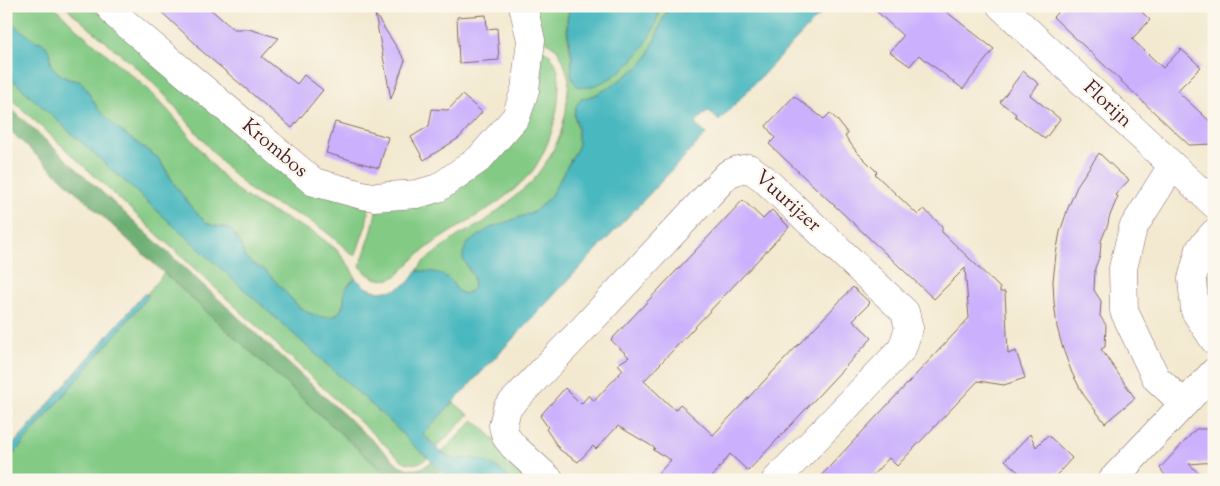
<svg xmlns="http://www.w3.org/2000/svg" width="1220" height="486" viewBox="0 0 1220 486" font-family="'Sorts Mill Goudy',serif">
<rect width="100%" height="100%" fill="#fbf7ec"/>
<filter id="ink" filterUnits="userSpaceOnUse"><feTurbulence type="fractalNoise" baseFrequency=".02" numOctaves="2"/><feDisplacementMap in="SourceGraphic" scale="10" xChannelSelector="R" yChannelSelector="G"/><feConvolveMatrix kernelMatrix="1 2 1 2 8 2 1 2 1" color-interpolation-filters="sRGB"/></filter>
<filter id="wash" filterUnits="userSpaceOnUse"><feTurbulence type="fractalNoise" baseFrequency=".0096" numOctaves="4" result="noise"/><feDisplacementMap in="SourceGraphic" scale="20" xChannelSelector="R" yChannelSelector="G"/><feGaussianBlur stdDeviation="1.12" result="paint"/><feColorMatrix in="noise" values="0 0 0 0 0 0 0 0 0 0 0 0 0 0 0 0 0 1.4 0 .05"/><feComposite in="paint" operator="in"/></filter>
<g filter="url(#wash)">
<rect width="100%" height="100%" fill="#f3e9d0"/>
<g fill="#83ca85" stroke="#667458">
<path d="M6,6H54L77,29L149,90L173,116L215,168L234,188L255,203L316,234L336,249L350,267L355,278C352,282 347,286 345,290C343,294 345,298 344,302C338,326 313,317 299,307L265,270L256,266L249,261L244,255L241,244L225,227L214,226L207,223L191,207L175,185L164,166L150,151L139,145L118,129L98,109L84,85L79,81L68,79L58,73L51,65L50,53L41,42L36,41L30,37L6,19Z"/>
<path d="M65,6H99L369,207L366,225L356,254L354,255L351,254C338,241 323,228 306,219C288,209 265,202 249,189C212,157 186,115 151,81C124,55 93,33 65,6Z"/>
<path d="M536,6H572C562,19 569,40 571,55C572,62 572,69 571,76L613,77L637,56L659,15L660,6H670L663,18L658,32L647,58L640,66L610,87L595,95L581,99L574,114L578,129V147L550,197L534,212L505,223L466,266L473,276L474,288L469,292L464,294L458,291L451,282L417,271L423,262L458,236L484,222L505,205L532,182L549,158L560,136L566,111L569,79L563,60L557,49L538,36Z"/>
<path d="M540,49C554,53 559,68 559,82C559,113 551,143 534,169C531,173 527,177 524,180C496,209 458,224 427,248C420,253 413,259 407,266C401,271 398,277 389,279C377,282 367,275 360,266L371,234L377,208L467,182Z"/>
<path d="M6,74L394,425L411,443L428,457C419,465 410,466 400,459L6,94Z"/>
<path d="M1214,257V314C1204,292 1205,279 1214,257Z"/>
<polygon points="164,273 392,480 6,480 6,463 147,298 148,294 147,294"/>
<polygon points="453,402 469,415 437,447 423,434"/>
<polygon points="474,420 538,480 512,480 499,469 480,460 464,459 456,460 451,458 442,452"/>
<polygon points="440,467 453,480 433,480"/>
</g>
<path fill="#6aae72" stroke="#5a664e" d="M6,104L399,465C413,472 421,470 432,461L440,467L433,480H392L164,273L6,127Z"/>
<g fill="#49b8bf" stroke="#4a6c75">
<path d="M572,6H660C655,39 631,69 601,83C595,85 586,89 579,87C575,85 572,79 571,74C571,69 572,64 572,59C571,44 562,19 572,6Z"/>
<path d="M670,6H828L719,121L709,111L706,112L696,122V125L706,134L423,434C430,442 442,455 452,459C458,461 465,458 471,458C484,459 503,470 512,480H453L411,443L394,425L6,74V19L30,37L36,41L41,42L46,46L50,53L51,65L58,73L68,79L79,81L84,85L98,109L118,129L158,158L175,185L191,207L207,223L214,226L225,227L232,231L241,244L244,255L249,261L256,266L265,270L299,307C313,317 339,326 344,302C345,298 343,294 345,290C347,286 352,282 355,278L365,287L379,292L395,290L408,283L417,271C430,271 443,271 452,282C456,288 457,291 464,294L469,292L474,288L473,276L463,259V253L468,243L490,228L534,212L550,197L578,147V129L574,114L576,106L581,99L595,95L610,87L640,66L647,58L658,32L663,18Z"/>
<polygon points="144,294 148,294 147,298 6,463 6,453"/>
</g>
<g id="blocks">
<g fill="#cbb0fd">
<polygon points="155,6 207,6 233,29 249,29 279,38 262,57 297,84 304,75 323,90 292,128 197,47 198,46"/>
<polygon points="871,6 939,6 994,49 963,89 919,55 910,66 890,52 903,36"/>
<polygon points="1064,6 1136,6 1150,20 1132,39 1163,68 1181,49 1201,67 1177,91 1214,125 1214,144 1189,145 1053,17"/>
<polygon points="375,14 405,60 391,99"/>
<polygon points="486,15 487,29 497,28 499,60 459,63 457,17"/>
<polygon points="1023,71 1039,84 1030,95 1060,119 1045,139 1015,116 1016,114 1000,102"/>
<polygon points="462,95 482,112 459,138 424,160 411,137 429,126 432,109 448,110"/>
<polygon points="794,96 824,119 830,113 838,121 848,134 845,136 856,151 877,172 875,174 918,215 924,209 942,226 942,232 1000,288 1000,292 1005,292 1008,354 1016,351 1025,378 1004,385 978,381 897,466 889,458 868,480 817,480 969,318 965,268 934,299 769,144 775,138 766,126"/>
<polygon points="335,122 388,137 379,168 326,153"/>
<polygon points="1099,153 1119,172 1129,180 1115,195 1118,196 1109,218 1108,224 1101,241 1100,255 1095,268 1094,290 1101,301 1100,316 1106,325 1105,347 1101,349 1135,398 1105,423 1083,394 1072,373 1063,349 1057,327 1054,302 1053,281 1056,254 1060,232 1068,208 1078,184"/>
<polygon points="743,200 763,219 772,210 789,227 644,381 675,410 680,404 713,435 853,287 870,303 853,320 872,338 748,471 730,454 710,480 652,480 671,460 653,450 655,448 618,426 596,449 593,446 578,462 560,450 546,429 548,427 540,416 565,388 581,404 589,395 594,401 623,370 618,364 629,357 611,340"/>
<polygon points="1196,429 1214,429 1214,462 1189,464 1206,480 1168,480 1160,468"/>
<polygon points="1030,434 1036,447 1048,435 1072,458 1052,480 1027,480 1005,460"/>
</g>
</g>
</g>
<g filter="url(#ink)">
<use href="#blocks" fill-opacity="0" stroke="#856665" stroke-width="1"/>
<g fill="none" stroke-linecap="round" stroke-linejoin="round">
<g stroke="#856665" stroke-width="29">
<g id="minor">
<polyline points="109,6 117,16 314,182 362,195 374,197 417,194 438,188 479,159 516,117 525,90 531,40 523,6"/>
<polyline points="1001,6 1214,204"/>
<polyline points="1172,166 1133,228 1123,268 1124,311 1156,378 1184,404"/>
<polyline points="1214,233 1200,249 1192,279 1195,311 1214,340"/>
<polyline points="550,480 514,447 506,437 503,426 507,408 580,332 728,174 738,170 749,168 763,178 905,312 909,328 902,349 776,480"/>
<polyline points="1112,480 1214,372"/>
</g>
</g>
<use href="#minor" stroke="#fff" stroke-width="28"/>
</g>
</g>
<g text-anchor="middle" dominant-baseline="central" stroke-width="5" stroke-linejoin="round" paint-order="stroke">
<g font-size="20" fill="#4a1f2b" stroke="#fbf7ec">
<text transform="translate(1107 105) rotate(43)">Florijn</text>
<text transform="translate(274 149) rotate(40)">Krombos</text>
<text transform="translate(787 202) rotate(42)">Vuurijzer</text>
</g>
</g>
<rect width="1220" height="486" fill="none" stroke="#fbf7ec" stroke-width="25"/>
</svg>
